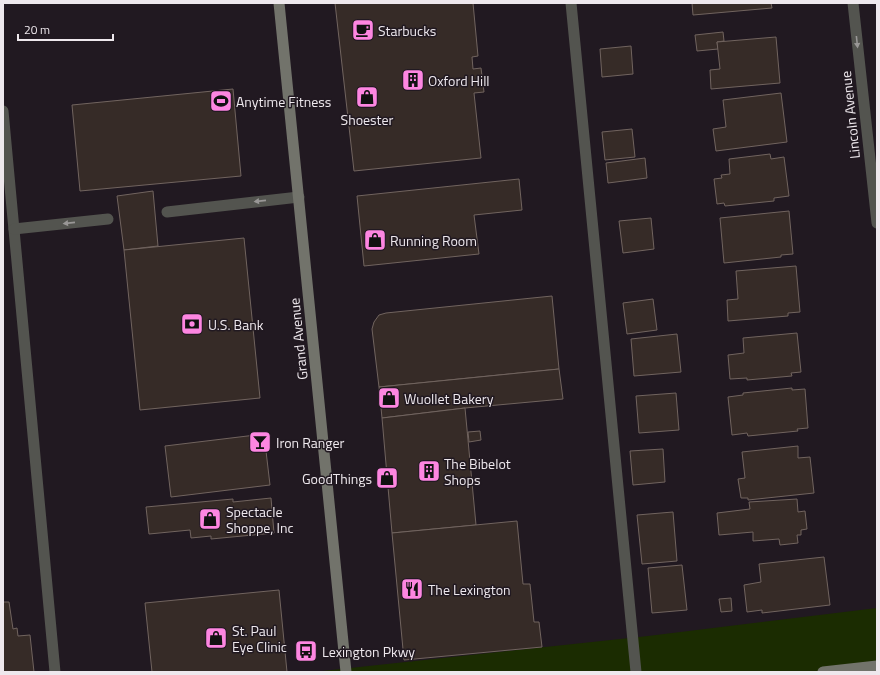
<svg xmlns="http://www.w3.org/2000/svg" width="880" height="675" viewBox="0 0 880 675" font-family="'Titillium Web',sans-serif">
<rect width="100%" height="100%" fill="#211921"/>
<polygon fill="#1b2c01" points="877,608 877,672 313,672 648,636"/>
<g fill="#362b27" stroke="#71645f">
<polygon points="335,3 473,3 478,56 472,57 473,69 481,68 484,92 474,93 481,158 354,171"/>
<polygon points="692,3 771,3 772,8 693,15"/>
<polygon points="723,32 724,41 717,42 718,49 697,51 695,35"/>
<polygon points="776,37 780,83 711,89 710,70 720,69 717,42"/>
<polygon points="631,46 633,74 602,77 600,49"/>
<polygon points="233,89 241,176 80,191 72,105"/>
<polygon points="781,93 787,142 716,151 713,129 726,127 723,100"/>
<polygon points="632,129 635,157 605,160 602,132"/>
<polygon points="770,154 771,159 784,157 789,196 774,198 774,201 725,206 724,203 717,204 714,179 722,178 721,175 730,174 729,159"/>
<polygon points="645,158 647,178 608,183 606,163"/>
<polygon points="519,179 522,210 474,215 479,254 364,266 357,196"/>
<polygon points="153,191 158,246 124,250 117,196"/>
<polygon points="789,211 793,254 781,255 781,257 724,263 720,218"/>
<polygon points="651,218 654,249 623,253 619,221"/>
<polygon points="244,238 260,398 140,410 124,250"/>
<polygon points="796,266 800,312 788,313 788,316 728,321 727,300 738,299 736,271"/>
<polygon points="552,296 559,369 379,387 372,329 374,322 379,315 386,313"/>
<polygon points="653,299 657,330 627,334 623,303"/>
<polygon points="797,333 801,372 791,373 792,376 747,380 747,378 730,379 728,355 744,353 743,338"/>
<polygon points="677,334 681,372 634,376 631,339"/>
<polygon points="559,369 563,399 465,408 382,418 379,387"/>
<polygon points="792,388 792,390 805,389 808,428 797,429 798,431 748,436 747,433 732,435 728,397 743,395 743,393"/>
<polygon points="676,393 679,430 639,433 636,396"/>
<polygon points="465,408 476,525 392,533 382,418"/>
<polygon points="480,431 481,440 469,442 468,432"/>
<polygon points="264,434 270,485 171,497 165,446"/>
<polygon points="798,446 798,458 810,457 814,493 748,500 748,498 741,498 738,479 745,478 742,452"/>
<polygon points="663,449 665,482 633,485 630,451"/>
<polygon points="271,498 274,533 211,539 211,536 191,538 190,530 149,534 146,507 233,499 233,502"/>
<polygon points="797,499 798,512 805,511 807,529 801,530 801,535 797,535 798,543 780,545 779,539 753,541 753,532 719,535 717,513 750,509 749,502"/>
<polygon points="673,512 677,561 642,564 637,515"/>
<polygon points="517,521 523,584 530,584 534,622 539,622 542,647 404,660 392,533"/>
<polygon points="824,557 830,605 762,613 762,610 747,612 744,585 761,582 759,564"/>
<polygon points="682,565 687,610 652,613 648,568"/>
<polygon points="279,590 287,672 152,672 145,603"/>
<polygon points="731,598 732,611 721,612 719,599"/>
<polygon points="3,602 9,602 13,629 17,628 18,636 30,635 34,672 3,672"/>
</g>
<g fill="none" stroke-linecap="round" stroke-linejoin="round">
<g stroke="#53544f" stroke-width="11">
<polyline points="571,3 636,672"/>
<polyline points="3,111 55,672"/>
<polyline points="167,212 299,197"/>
<polyline points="14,229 108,219"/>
</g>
<polyline stroke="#53544f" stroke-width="11" points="853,3 877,223"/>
<g stroke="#72736b" stroke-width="11">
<polyline points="279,3 346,672"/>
<polyline points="823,672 877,666"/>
</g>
</g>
<defs><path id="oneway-solid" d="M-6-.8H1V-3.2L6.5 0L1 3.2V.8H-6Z"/></defs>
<g fill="#999796">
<use href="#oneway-solid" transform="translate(857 42) rotate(84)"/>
<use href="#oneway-solid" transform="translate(260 201) rotate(174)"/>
<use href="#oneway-solid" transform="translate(69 223) rotate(174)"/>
</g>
<defs>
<g id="cafe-square" transform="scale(1.15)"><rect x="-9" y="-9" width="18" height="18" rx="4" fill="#fd86e1" stroke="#211921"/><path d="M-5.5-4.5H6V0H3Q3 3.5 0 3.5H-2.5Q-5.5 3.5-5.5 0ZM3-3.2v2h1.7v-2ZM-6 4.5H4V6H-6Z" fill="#111"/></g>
<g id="building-square" transform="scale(1.15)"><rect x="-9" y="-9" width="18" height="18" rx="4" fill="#fd86e1" stroke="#211921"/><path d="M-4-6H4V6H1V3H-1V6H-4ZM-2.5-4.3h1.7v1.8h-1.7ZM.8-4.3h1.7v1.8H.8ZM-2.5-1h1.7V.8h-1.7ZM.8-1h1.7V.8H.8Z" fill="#111"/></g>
<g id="shop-square" transform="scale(1.15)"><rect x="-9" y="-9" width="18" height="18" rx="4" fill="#fd86e1" stroke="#211921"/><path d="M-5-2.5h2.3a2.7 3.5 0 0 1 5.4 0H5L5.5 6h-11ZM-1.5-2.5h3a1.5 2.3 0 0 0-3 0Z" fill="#111"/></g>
<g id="stadium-square" transform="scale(1.15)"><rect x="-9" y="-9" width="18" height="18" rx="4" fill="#fd86e1" stroke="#211921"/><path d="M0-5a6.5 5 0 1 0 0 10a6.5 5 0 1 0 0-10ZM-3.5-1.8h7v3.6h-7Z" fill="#111"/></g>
<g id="bank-square" transform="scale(1.15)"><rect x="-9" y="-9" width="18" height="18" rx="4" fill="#fd86e1" stroke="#211921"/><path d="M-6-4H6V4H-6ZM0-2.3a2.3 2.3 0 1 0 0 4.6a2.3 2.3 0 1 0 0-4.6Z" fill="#111"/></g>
<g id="bar-square" transform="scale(1.15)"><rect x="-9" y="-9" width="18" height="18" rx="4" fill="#fd86e1" stroke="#211921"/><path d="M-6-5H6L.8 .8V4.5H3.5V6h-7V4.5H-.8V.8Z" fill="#111"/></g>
<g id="restaurant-square" transform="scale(1.15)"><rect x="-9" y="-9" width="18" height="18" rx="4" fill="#fd86e1" stroke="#211921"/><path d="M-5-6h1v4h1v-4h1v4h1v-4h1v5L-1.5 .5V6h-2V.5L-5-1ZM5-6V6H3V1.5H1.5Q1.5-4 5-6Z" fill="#111"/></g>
<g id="bus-square" transform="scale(1.15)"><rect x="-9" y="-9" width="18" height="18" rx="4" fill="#fd86e1" stroke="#211921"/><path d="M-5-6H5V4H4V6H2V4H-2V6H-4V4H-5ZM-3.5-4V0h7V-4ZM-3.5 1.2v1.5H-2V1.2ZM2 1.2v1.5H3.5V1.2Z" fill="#111"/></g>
</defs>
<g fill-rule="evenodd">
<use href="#cafe-square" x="363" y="30"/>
<use href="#building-square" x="413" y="80"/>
<use href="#shop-square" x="367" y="97"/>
<use href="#stadium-square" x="221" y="101"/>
<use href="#shop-square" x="375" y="240"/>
<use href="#bank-square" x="192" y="324"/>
<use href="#shop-square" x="389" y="398"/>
<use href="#bar-square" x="260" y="442"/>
<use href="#building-square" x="429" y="471"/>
<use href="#shop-square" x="387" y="478"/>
<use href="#shop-square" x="210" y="519"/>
<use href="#restaurant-square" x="412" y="589"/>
<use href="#shop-square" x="216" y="638"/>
<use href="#bus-square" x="306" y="651"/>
</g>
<g text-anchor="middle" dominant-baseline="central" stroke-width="3" stroke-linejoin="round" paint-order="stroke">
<g font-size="14" fill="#eee8ed" stroke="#211921" text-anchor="start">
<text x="378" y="30">Starbucks</text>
<text x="428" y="80">Oxford Hill</text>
<text x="236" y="101">Anytime Fitness</text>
<text x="367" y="119" text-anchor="middle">Shoester</text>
<text x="390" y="240">Running Room</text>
<text x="208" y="324">U.S. Bank</text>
<text x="404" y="398">Wuollet Bakery</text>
<text x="276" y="442">Iron Ranger</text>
<text x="444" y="463">The Bibelot<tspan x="444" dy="16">Shops</tspan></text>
<text x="372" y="478" text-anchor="end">GoodThings</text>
<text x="226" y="511">Spectacle<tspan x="226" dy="16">Shoppe, Inc</tspan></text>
<text x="428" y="589">The Lexington</text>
<text x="232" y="630">St. Paul<tspan x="232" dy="16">Eye Clinic</tspan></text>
<text x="322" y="651">Lexington Pkwy</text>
</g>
<g font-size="14" fill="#eee8ed" stroke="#211921">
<text transform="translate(850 115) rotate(-96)">Lincoln Avenue</text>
<text transform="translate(298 339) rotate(-96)">Grand Avenue</text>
</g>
</g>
<rect width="880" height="675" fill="none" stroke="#eee8ed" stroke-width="8"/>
<path d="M18 34v6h95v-6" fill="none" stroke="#eee8ed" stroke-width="2"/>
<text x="24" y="34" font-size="12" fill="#eee8ed" stroke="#211921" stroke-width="3" paint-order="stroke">20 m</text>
</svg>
